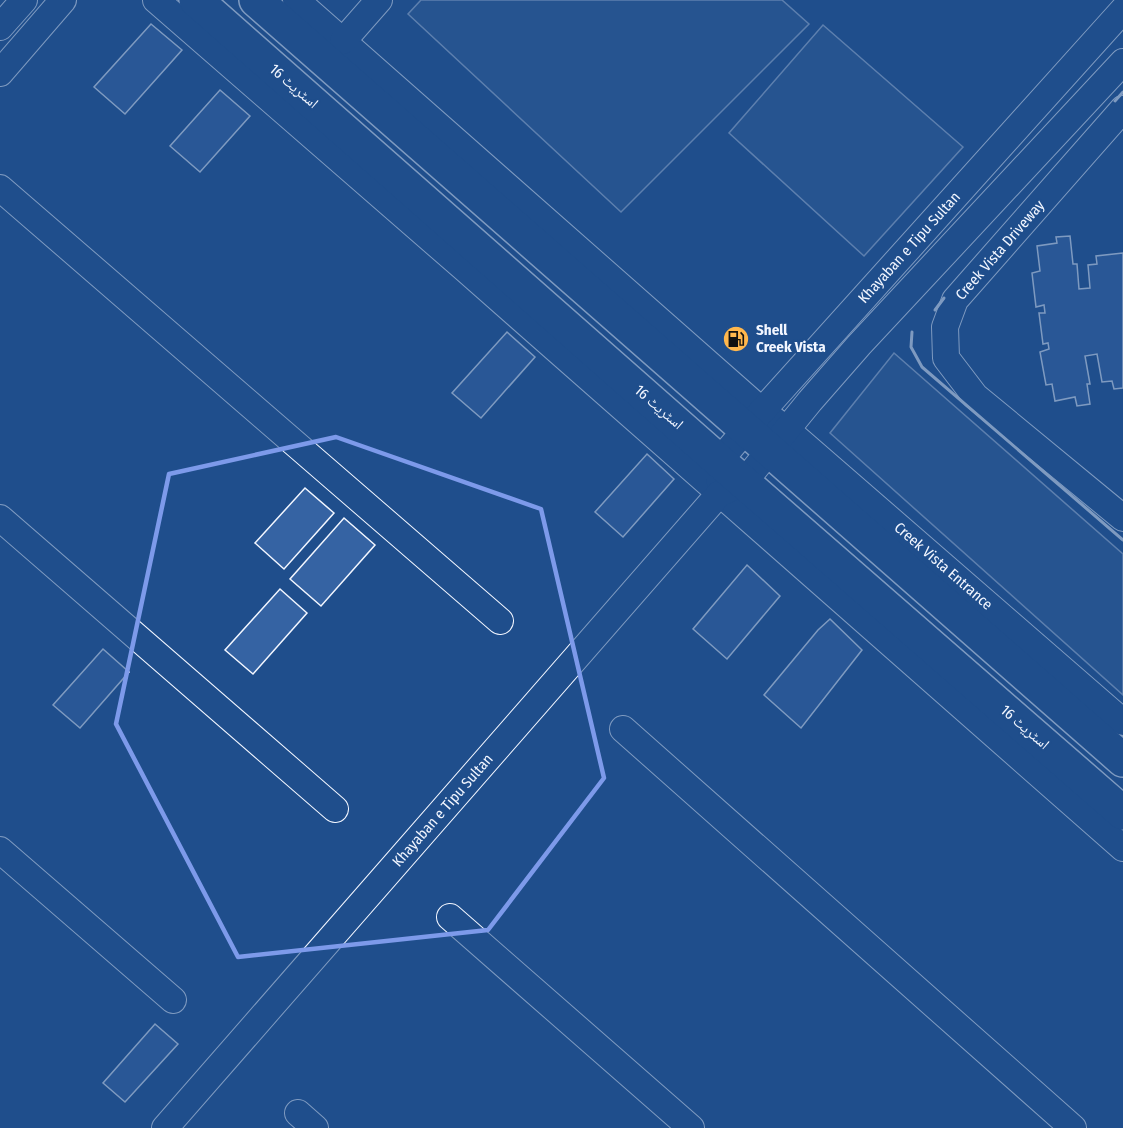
<svg xmlns="http://www.w3.org/2000/svg" width="1123" height="1128" viewBox="0 0 1123 1128" font-family="'Fira Sans Condensed','Noto Naskh Arabic',sans-serif">
<rect width="100%" height="100%" fill="#1f4e8c"/>
<g fill="#305b95" stroke="#a8bbd7" stroke-width="1.5">
<polygon points="421,0 782,0 809,24 621,212 408,14"/>
<polygon points="823,25 963,147 864,256 729,133"/>
<polygon points="894,353 1123,554 1123,695 830,433"/>
</g>
<g fill="#3563a3" stroke="#f2f6ff" stroke-width="1.5">
<polygon points="151,24 182,50 125,114 94,87"/>
<polygon points="220,90 250,116 200,172 170,146"/>
<polygon points="1070,236 1073,264 1077,264 1079,289 1090,288 1088,265 1097,264 1096,256 1123,253 1123,388 1114,389 1112,381 1102,382 1097,354 1085,356 1090,384 1087,384 1090,404 1077,406 1075,397 1055,401 1052,384 1046,385 1040,352 1049,349 1048,343 1043,344 1039,313 1045,313 1044,305 1036,307 1032,273 1040,271 1037,246 1057,243 1056,237"/>
<polygon points="507,332 535,357 481,418 452,393"/>
<polygon points="647,454 674,479 623,537 595,512"/>
<polygon points="305,488 334,513 284,569 255,543"/>
<polygon points="344,518 375,545 321,606 290,579"/>
<polygon points="747,565 780,596 727,659 693,629"/>
<polygon points="280,589 307,613 253,674 225,650"/>
<polygon points="830,619 862,650 801,728 764,695 818,630"/>
<polygon points="103,649 129,672 80,728 53,705"/>
<polygon points="155,1024 178,1044 125,1102 103,1083"/>
</g>
<g fill="none" stroke-linecap="round" stroke-linejoin="round">
<g stroke="#f2f6ff" stroke-width="28">
<g id="minor">
<polyline points="156,0 464,268 1123,848"/>
<path id="s1" d="M296,0L762,411L787,430L1123,722"/>
<polyline points="0,27 24,0"/>
<polyline points="343,41 379,0"/>
<polyline points="0,73 63,0"/>
<polyline points="1123,109 955,300 945,327 946,358 975,396 1123,518"/>
<polyline points="0,188 500,621"/>
<path id="s2" d="M719,479V461L762,411L1123,10"/>
<polyline points="0,518 335,809"/>
<polyline points="623,729 1073,1128"/>
<polyline points="0,850 173,1000"/>
<polyline points="450,917 691,1128"/>
<polyline points="298,1113 315,1128"/>
<path id="s3" d="M165,1128L719,494L744,482L810,401L859,345L1123,62"/>
</g>
</g>
<g stroke="#f2f6ff" stroke-width="36">
<g id="major">
<polyline points="196,0 719,461 1123,813"/>
<polyline points="256,0 1123,760"/>
</g>
</g>
<use href="#minor" stroke="#1f4e8c" stroke-width="26"/>
<use href="#major" stroke="#1f4e8c" stroke-width="33"/>
<g stroke="#f2f6ff" stroke-width="3">
<polyline points="1115,101 1123,92"/>
<polyline points="935,310 944,298"/>
<polyline points="912,332 911,347 922,367 1123,540"/>
</g>
</g>
<path d="M0 0H1123V1128H0ZM336,437L541,509L604,778L488,930L238,957L116,724L169,474Z" fill="#1f4e8c" fill-opacity=".55" fill-rule="evenodd"/>
<path fill="none" stroke="#7d9aea" stroke-width="4.5" stroke-linejoin="round" d="M336,437L541,509L604,778L488,930L238,957L116,724L169,474Z"/>
<defs>
<g id="fuel-disc" transform="scale(1.35)"><circle r="9.5" fill="#ffb74d" stroke="#1f4e8c"/><path d="M-5.5-6h7V0h2V4h1.3V-2.5L3-4.5l.8-.8L6-3V5H2.5V1h-1V6h-7ZM-4.2-4.7v3.2H.2V-4.7Z" fill="#111"/></g>
</defs>
<g fill-rule="evenodd">
<use href="#fuel-disc" x="736" y="339"/>
</g>
<g text-anchor="middle" dominant-baseline="central" stroke-width="4.5" stroke-linejoin="round" paint-order="stroke">
<g font-size="15" fill="#f2f6ff" stroke="#1f4e8c">
<text transform="translate(294 86) rotate(41)">اسٹریٹ 16</text>
<text stroke="none"><textPath href="#s2" startOffset="304">Khayaban e Tipu Sultan</textPath></text>
<text transform="translate(1000 250) rotate(-49)">Creek Vista Driveway</text>
<text transform="translate(659 407) rotate(41)">اسٹریٹ 16</text>
<text stroke="none"><textPath href="#s1" startOffset="860">Creek Vista Entrance</textPath></text>
<text transform="translate(1025 727) rotate(41)">اسٹریٹ 16</text>
<text stroke="none"><textPath href="#s3" startOffset="422">Khayaban e Tipu Sultan</textPath></text>
</g>
<g font-size="15" font-weight="bold" fill="#f2f6ff" stroke="#1f4e8c" text-anchor="start">
<text x="756" y="330">Shell<tspan x="756" dy="17">Creek Vista</tspan></text>
</g>
</g>
</svg>
